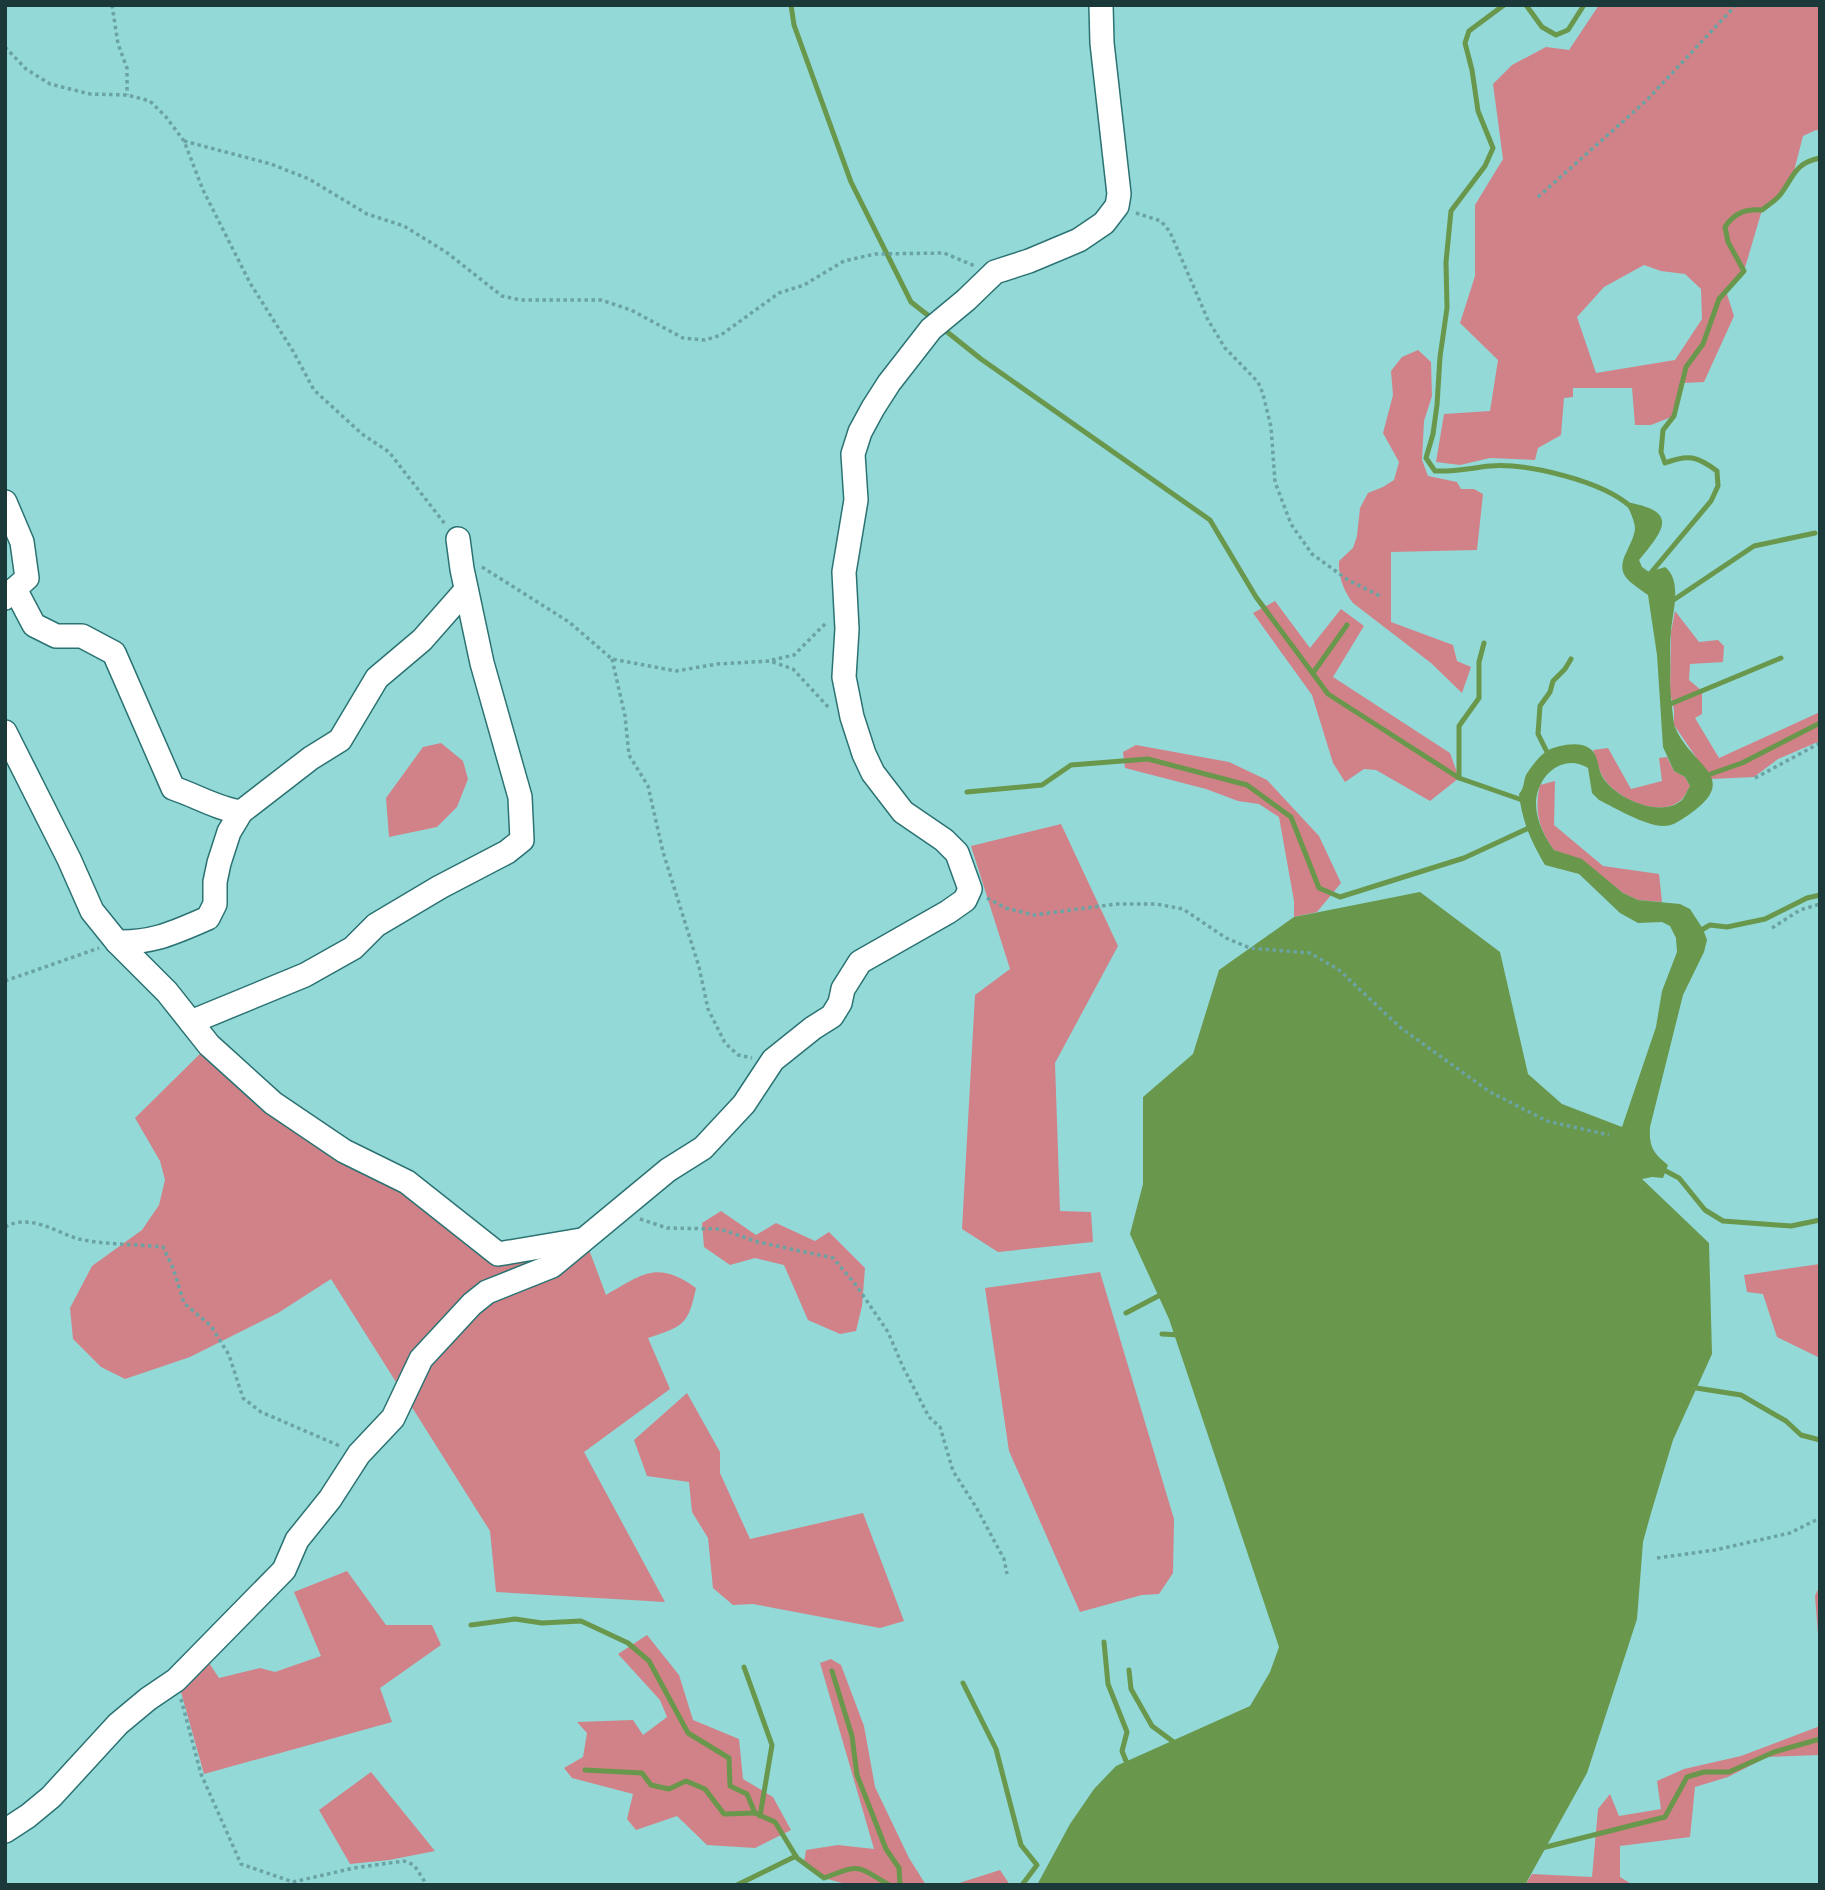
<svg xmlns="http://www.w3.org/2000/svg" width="1825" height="1890" viewBox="0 0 1825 1890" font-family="Lora,serif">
<rect width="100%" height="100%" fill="#93d9d8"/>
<g fill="#d18288" fill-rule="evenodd">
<path d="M1599,5H1820V131L1816,130L1803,136L1794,171L1779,197L1762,210L1744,271L1726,291L1734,316L1704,382L1682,383L1674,416L1651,425H1635L1632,388H1573V397L1564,398L1561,435L1538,448L1535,460L1490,458L1460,465L1436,462L1444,414L1490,411L1498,360L1460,323L1475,276V205L1503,159L1493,84L1512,65L1546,47L1569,50ZM1644,265L1661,271L1685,274L1701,289L1702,319L1675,360L1596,373L1577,317L1604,287Z"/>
<path d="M1418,350L1431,362L1432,396L1424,421L1422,460L1428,476L1457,482L1461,489H1474L1483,494L1477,550L1391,552V622L1453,645L1457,661L1471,667L1462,693L1431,663L1353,603C1344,592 1338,576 1339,561L1353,548L1357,536L1360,508L1368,493L1383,487L1394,480L1399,462L1383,433L1393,395L1391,371L1402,357Z"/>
<polygon points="1275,601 1310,648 1341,609 1364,626 1333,677 1450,753 1459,778 1430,801 1376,770 1364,769 1345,782 1333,763 1312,695 1253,613"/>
<polygon points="1675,611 1699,642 1718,640 1724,646 1723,662 1690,664 1689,680 1702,691 1702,714 1695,718 1719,758 1820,712 1820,741 1778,759 1754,777 1711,779 1674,725 1674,710 1670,692 1671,632"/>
<polygon points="441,743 463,761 468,779 457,807 437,827 389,837 386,798 423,747"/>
<polygon points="1136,745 1229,762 1267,780 1319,836 1341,883 1317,912 1294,917 1294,901 1279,817 1259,804 1238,801 1206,789 1125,768 1123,752"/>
<path d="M1608,748L1631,789L1662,781L1659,758L1667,757L1674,771L1685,777L1690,786C1687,790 1685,797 1681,800C1660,819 1615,798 1603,777C1598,769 1597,759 1593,750Z"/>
<path d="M1555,781L1554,825L1603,866L1659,874L1662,902L1638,900L1623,893L1582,860L1554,850C1539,829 1534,811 1540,785Z"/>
<polygon points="1061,824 1118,946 1055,1063 1060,1211 1091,1212 1093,1242 998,1252 962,1229 975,995 1010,969 971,846"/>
<path d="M209,1045L498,1254L585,1239L606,1295C643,1274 657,1260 696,1288C688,1326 683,1326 648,1338L670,1389L584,1452L665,1602L496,1592L490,1531L331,1279L278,1313L190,1357L125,1379L101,1367L73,1339L70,1308L92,1266L142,1230L159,1205L165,1180L160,1161L135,1118Z"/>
<polygon points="721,1211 756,1235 776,1223 815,1241 829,1232 865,1268 862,1306 856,1331 840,1334 808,1320 784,1265 755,1258 730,1265 704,1247 702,1223"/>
<polygon points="1820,1264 1820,1358 1777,1337 1763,1294 1747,1292 1744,1275"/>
<polygon points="1100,1272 1174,1519 1173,1573 1159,1594 1142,1595 1080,1612 1009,1451 985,1288"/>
<polygon points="687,1393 720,1452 720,1473 750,1539 863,1513 904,1621 880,1628 753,1604 733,1605 713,1588 708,1538 692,1512 689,1482 647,1476 634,1440"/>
<polygon points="347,1571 386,1625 432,1625 441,1645 380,1688 392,1722 204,1774 179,1685 203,1654 219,1678 260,1668 275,1672 321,1656 294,1592"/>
<polygon points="1820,1585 1820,1659 1815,1596"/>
<polygon points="647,1635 679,1675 693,1720 739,1739 743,1779 773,1797 791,1830 755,1848 707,1845 677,1816 636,1830 627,1819 633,1794 572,1778 564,1768 583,1757 587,1733 577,1722 633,1720 643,1735 667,1717 660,1700 618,1654"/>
<polygon points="831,1659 841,1665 864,1726 875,1787 909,1858 926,1885 849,1885 824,1878 804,1863 806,1850 838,1845 874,1849 820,1663"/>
<polygon points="1820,1726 1820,1755 1767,1757 1728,1777 1695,1787 1690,1837 1620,1846 1620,1877 1633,1885 1525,1885 1532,1874 1592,1877 1598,1809 1610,1794 1619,1816 1661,1809 1657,1781 1684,1769 1741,1756"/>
<polygon points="371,1772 435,1851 389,1860 350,1864 319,1810"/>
<polygon points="1000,1870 1010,1885 953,1885"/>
</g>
<path fill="#69974c" d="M1626,502C1678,511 1666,528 1639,560L1642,567L1649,572L1665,567C1683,581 1672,613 1671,632C1669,648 1671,665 1670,680C1670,688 1673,722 1675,727C1691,767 1744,777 1687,816C1679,821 1673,826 1663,826C1646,826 1615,808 1599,800L1592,793L1588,768C1562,752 1536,777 1536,804C1536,820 1545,838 1554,850L1582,859L1623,893L1638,900L1680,904L1690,909L1703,929L1707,940L1704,952L1683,995L1650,1127C1649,1147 1653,1153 1668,1165L1663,1178L1652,1177L1642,1179L1709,1243L1712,1354L1673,1440L1651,1513L1643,1542L1637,1619L1587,1773L1525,1885H1037L1070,1824L1094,1789L1116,1766L1250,1706L1270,1672L1279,1647L1169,1319L1130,1234L1143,1184V1097L1193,1054L1219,970L1294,917L1420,892L1500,952L1528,1074L1562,1104L1622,1127L1656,1027L1662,991L1677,952L1676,938L1670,926L1662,922L1638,923L1620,913L1579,874L1545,865C1531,841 1522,821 1519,794C1525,787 1523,782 1526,775C1530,768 1541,754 1547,751C1557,745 1579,741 1589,748C1599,754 1597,767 1602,776C1614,798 1661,819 1682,800C1685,797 1687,790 1690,786L1685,777L1674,771L1663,747L1657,655L1648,595C1630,581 1614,576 1627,551C1630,544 1634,537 1635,529C1635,521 1629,510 1626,502Z"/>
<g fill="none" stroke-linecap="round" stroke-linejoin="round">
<g stroke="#69974c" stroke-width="5">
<polyline points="791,5 794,25 851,182 911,302 934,320"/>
<path d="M1504,5L1469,31L1465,43L1472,70L1478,111L1493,148L1485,166L1451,211L1446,262L1447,308L1440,357L1437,405L1433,434L1426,458L1435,471C1454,472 1471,468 1490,466C1527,463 1603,481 1631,507"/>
<polyline points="1526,5 1542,27 1556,35 1568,30 1584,5"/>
<polyline points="941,327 981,359 1210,520 1256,597 1328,694 1459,778 1525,801"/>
<path d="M1649,575L1711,501L1718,486L1717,471C1697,456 1688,454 1665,463L1661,452L1663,430L1674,416L1686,367L1703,344L1719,299L1744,271L1728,242L1725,227C1734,213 1745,209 1762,210C1768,205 1775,201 1780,195C1794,177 1794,163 1820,158"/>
<polyline points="1669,603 1754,546 1815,533"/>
<polyline points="1313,673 1347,625"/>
<polyline points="1668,705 1781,658"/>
<polyline points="1548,754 1538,734 1540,706 1550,692 1553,681 1565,669 1571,659"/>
<polyline points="1705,776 1742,763 1820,723"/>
<polyline points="1459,778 1459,726 1479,698 1479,662 1484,643"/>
<polyline points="967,792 1042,785 1071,765 1148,759 1247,785 1291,817 1319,888 1340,897 1464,858 1531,827"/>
<polyline points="1698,932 1710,925 1727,927 1765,919 1807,898 1820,895"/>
<polyline points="1662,1169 1679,1178 1705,1210 1723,1221 1791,1226 1820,1220"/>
<polyline points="1126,1313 1164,1293"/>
<polyline points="1162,1334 1180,1335"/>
<polyline points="1690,1387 1741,1395 1786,1421 1801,1435 1820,1440"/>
<path d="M471,1625L515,1619L542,1623L581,1621L628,1643L649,1661L688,1733L729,1758L730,1786L747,1794L755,1813L775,1822L797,1858L824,1878C860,1864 856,1865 889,1885"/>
<polyline points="1104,1642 1108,1684 1127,1732 1122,1751 1128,1766"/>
<polyline points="744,1667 772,1745 760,1816"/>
<polyline points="1129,1670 1131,1689 1152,1726 1175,1743"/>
<polyline points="832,1671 852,1736 857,1775 886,1849 899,1868 900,1885"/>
<polyline points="963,1683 996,1749 1021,1845 1037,1865 1022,1885"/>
<polyline points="585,1770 642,1773 651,1785 669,1789 686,1781 705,1789 724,1814 755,1813"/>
<polyline points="1542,1848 1665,1817 1687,1777 1704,1772 1729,1772 1774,1752 1820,1739"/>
<polyline points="737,1885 796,1856"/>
</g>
<g stroke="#2b7272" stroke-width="26">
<g id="minor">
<polyline points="5,502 22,542 27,578 5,598"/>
<path d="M15,589L34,625L56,636H82L114,653L173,788C197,796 218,809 241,812"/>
<polyline points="5,732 69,859 92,911 117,942 167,992 209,1045 273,1103 344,1151 407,1182 498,1254 581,1240"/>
<path d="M117,942C154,943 175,932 208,918L215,904V882L219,863L229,832L241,812L311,758L340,740L377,678L422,640L466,590"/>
<polyline points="191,1022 305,975 353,948 376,925 440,887 507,852 522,840 520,797 482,663 462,569 458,539"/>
<polyline points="5,1831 28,1816 51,1797 118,1724 148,1699 176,1680 284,1570 297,1540 330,1499 359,1454 393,1418 421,1359 472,1304 487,1292 552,1266 668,1170 703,1148 744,1104 773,1060 813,1028 832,1016 840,1003 843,989 860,962 948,912 965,900 970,889 957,853 944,840 903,812 873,773 864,754 852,717 844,677 847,629 844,572 856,500 853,454 860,432 873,408 889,383 931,329 966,300 995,272 1029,261 1079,240 1104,223 1117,206 1119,194 1102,43 1101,5"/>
</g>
</g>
<g stroke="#6ba3a2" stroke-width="3.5" stroke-dasharray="3.5 3.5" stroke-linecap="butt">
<polyline points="112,5 118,44 127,68 127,95"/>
<polyline points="5,47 26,69 50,84 90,94 127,95 150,101 166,117 184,141 203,190 250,283 293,351 314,390 362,434 389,452 445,524"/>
<polyline points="184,141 271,164 309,179 367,214 404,226 446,252 502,296 520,300 601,300 631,310 683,338 705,340 721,335 779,293 804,285 844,261 875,254 944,253 975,266"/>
<polyline points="1538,197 1646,101 1736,5"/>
<polyline points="1136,213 1161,221 1170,232 1208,320 1225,348 1258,382 1263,394 1271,427 1275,482 1291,524 1312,554 1348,580 1382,597"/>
<polyline points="482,567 569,622 612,659 676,671 717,664 770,661 793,669 830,709"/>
<polyline points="612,659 625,716 629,755 648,786 663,852 699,967 708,1009 725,1043 738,1055 752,1058"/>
<polyline points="772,660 794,655 827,622"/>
<polyline points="1755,778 1820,743"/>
<polyline points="987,898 1006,908 1034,915 1116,904 1156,904 1183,909 1226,938 1250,948 1310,953 1339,970 1401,1028 1490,1092 1547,1121 1609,1135"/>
<polyline points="1772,928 1800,910 1820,904"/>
<polyline points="5,981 99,948"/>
<polyline points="640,1219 667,1228 720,1229 758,1242 833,1258 856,1285 888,1332 903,1367 929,1417 940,1427 953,1471 976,1507 1004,1559 1007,1574"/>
<path d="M5,1227C30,1213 55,1232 79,1239C105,1245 136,1244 163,1247L173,1268L184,1303L211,1326L229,1355L243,1398L261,1412L340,1446"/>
<polyline points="1657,1558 1715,1550 1790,1533 1820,1518"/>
<polyline points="181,1699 201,1774 241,1864 293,1882 354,1868 404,1861 414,1865 427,1885"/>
</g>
<use href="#minor" stroke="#fff" stroke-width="23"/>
</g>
<rect width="1825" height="1890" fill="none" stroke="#1c3939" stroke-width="14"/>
</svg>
